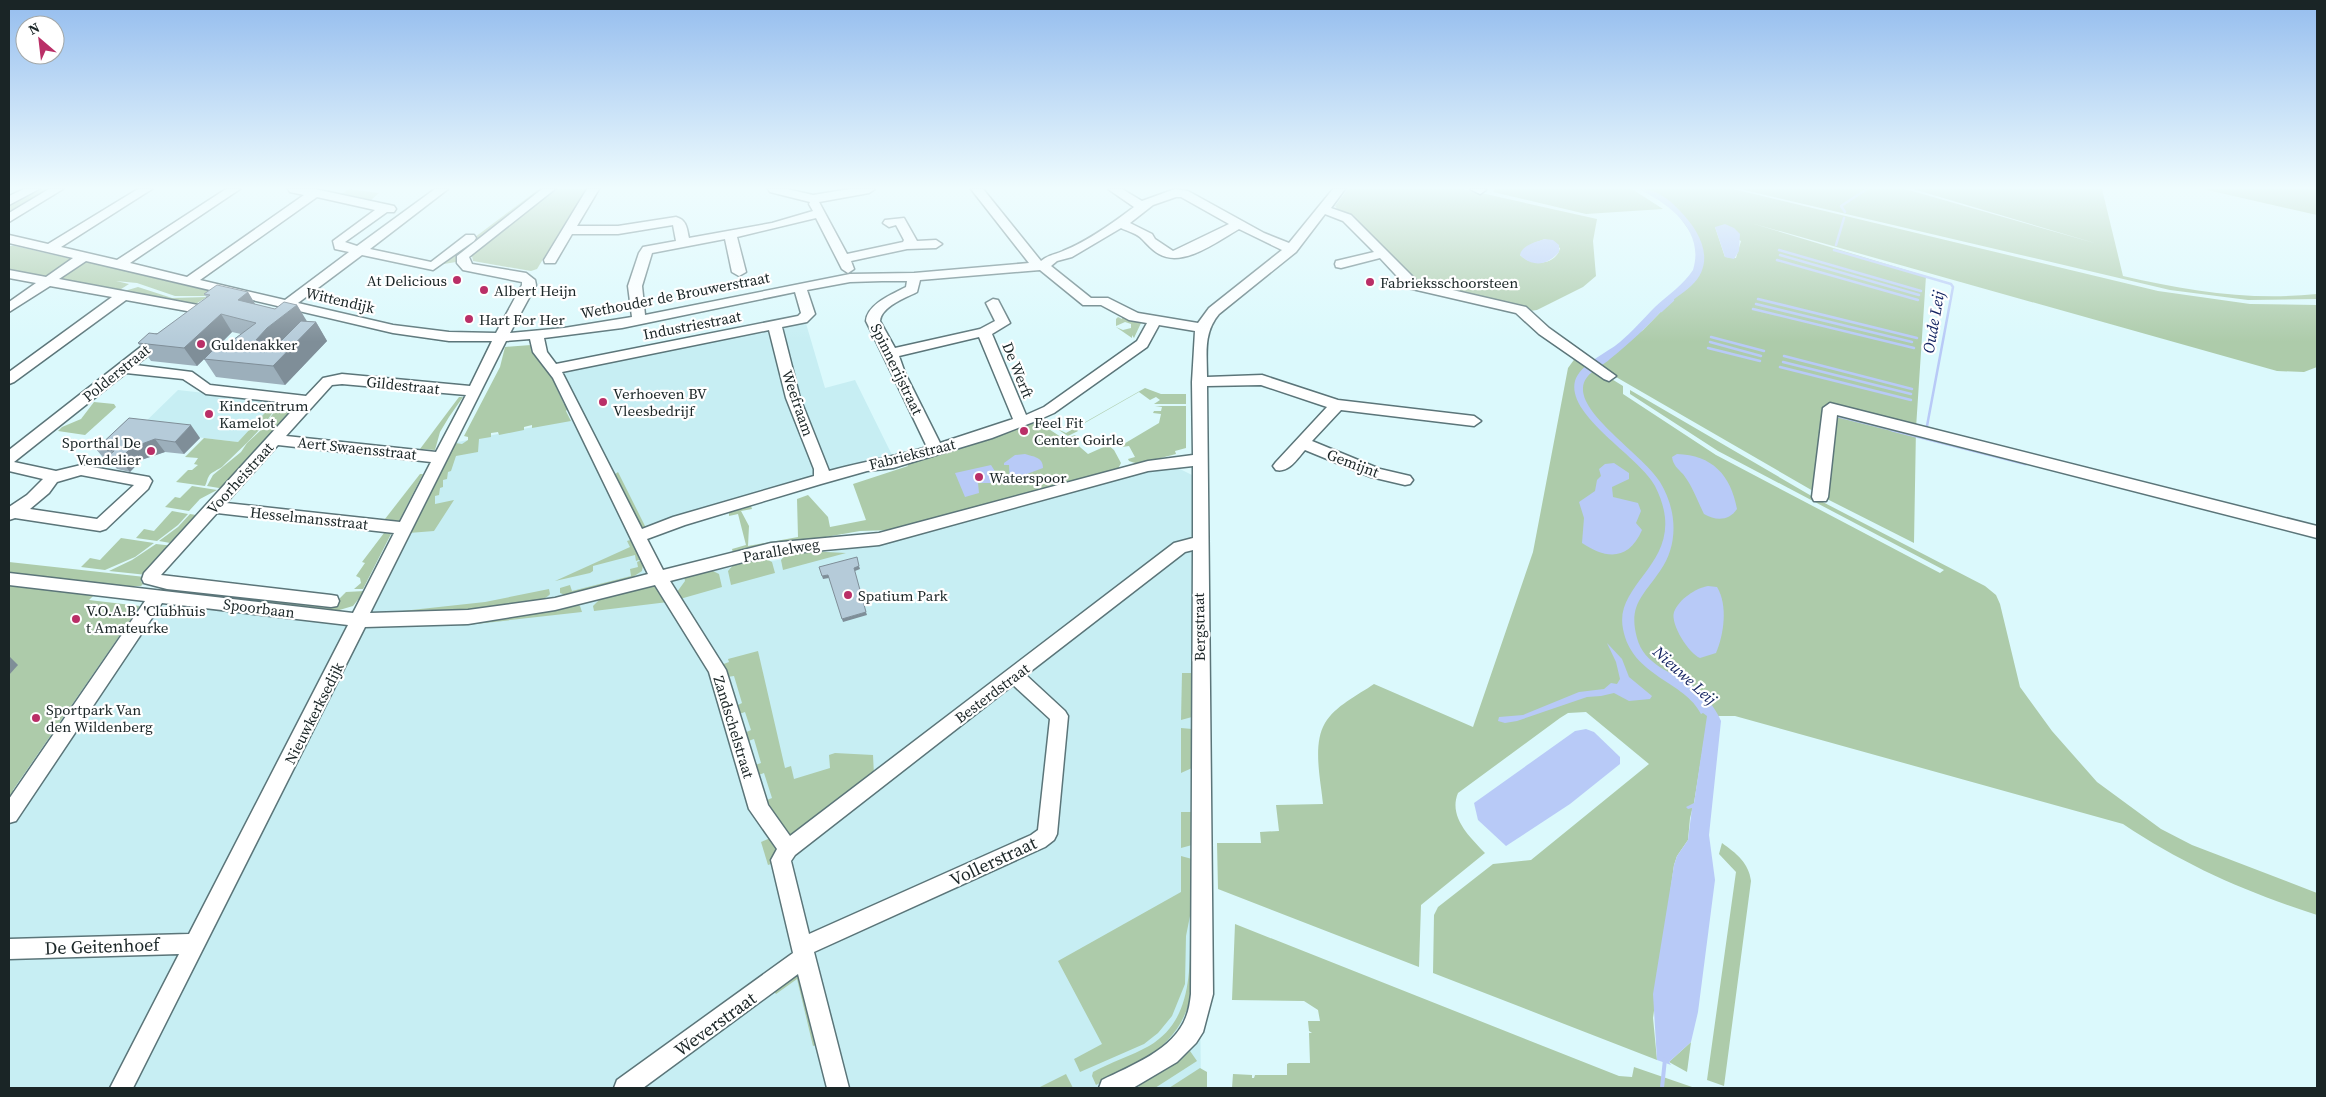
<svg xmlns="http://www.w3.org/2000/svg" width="2326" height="1097" viewBox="0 0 2326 1097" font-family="'Source Serif 4',serif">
<rect width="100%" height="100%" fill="#dbf9fc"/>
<g fill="#c7eef3">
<polygon points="805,320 825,388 855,380 892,455 645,531 665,578 860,547 1164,468 1180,469 1194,476 1201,1088 9,1088 9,821 155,605 361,615 453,443 578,418 556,372"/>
<polygon points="178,390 276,401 238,442 137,430"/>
</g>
<g fill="#adcbaa" fill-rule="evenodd">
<polygon points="38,189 54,189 9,214 9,205"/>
<polygon points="349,189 379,193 371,200 342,194"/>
<polygon points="539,189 545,189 463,251 456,262 438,265"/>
<polygon points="556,189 586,189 537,269 531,271 473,261 472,256 475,251"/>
<path d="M1348,189H1463L1597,219L1593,241L1596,276L1583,287L1537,310L1530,311L1414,281L1339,211L1335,206ZM1545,239L1560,248C1556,266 1531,266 1520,255L1534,243Z"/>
<polygon points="1495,189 1632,189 1663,209 1586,214 1493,192"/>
<path d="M1644,189H1733L2158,291L2250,304L2317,305V367L2304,372L2277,371L1751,223L1926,276L1916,428L1914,543L1827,499L1597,366L1643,330L1691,281L1700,246L1672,206ZM1715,227L1741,241L1736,258L1725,257Z"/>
<path d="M1740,189H1905L2098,244L1913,189H2102L2123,276C2188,291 2251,301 2317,294V299L2248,300L2170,290Z"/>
<polygon points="2203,189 2317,189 2317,215"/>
<polygon points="9,246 15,246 72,259 45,277 9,271"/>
<polygon points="82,261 213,292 209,296 175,296 137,283 116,281 129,284 118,291 59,280 58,277"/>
<polygon points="138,287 172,298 207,297 194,305 121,292"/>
<polygon points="1122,315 1141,322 1137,323 1141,323 1134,338 1132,335 1132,338 1116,327 1123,330 1131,328 1131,324 1125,322 1116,326 1116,319 1118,317 1122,319"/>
<path d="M531,345C536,361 550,372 559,386L556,387L564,404H567L569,407L566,411L571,421L532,428V425L524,427V430L499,435L498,432L491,433V437L479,439L478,452L456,456L451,471L448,472L447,479L443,480V487L440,488L439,495L435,496V504L454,500L434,531L409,533L455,443L462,444L468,440V437L464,436L500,367L505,347Z"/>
<path d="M1576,357L1623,386V394L1716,455L1940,573L1944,570L1718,451L1630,394V390L1815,498L1985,586L1996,595L2000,604L2020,687L2052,731L2097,782L2161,829L2192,845L2317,893V915C2246,892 2186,866 2123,824L1735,716H1708L1694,803L1690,818L1688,840L1677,856L1674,865L1653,1018L1657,1060L1433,973L1434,915L1438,907L1493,864L1531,860L1649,764L1586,712L1568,713L1560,718L1458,793C1448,817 1470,837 1485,853L1421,905L1419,967L1218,889L1217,843H1261L1260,832L1279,831L1276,805L1323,804C1321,781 1312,745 1325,723C1335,706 1358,695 1374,684L1473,727L1533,552L1568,368Z"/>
<polygon points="1145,388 1161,394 1186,394 1186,404 1154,404 1160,400 1156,397 1150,400 1139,392 1076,428 1078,431 1068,436 1054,427 1066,433"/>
<polygon points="459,397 463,397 449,417 440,432 435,450 420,449"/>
<polygon points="94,402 114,404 116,407 85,435 58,431 62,427 81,419"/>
<path d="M274,403H278C268,425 239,450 222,467C218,470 211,472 209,476C207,479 207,482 205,486L176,482L188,470H192L198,465L194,464L198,458L185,457L204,438L238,442Z"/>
<polygon points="280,404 297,406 225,489 207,486 213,475 241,452 247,443 261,430"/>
<polygon points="1155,406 1186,406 1186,448 1175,451 1176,454 1138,464 1129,461 1128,459 1135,457 1129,446 1122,447 1115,442 1122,445 1159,423 1161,414 1153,413 1154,411 1161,411 1162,407"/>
<polygon points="1038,422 1064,439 1075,435 1078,438 1073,441 1088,454 1108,445 1114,450 1121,463 1118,469 894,530 860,531 733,553 732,549 746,545 738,514 729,516 729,511 750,503 752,509 741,511 749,526 748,546 798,537 797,499 808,495 828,517 830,527 866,520 853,484 908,466 907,463"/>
<polygon points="618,472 646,528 641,527 614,475"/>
<polygon points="420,474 423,474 399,521 385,519"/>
<polygon points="192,486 217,490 200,499 189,511 165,507 175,497 180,498"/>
<polygon points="172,511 188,514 178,525 157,541 136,538 144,529 154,531"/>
<polygon points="190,514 202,516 176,544 159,541 178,527"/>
<polygon points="384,533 391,534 363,589 354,589 361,583 360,578 356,576 365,563 362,562"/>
<polygon points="121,538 154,543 135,557 105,570 81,567 90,558 100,560"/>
<polygon points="630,540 633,540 644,558 636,561 635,555 593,566 593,571 590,573 555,581 630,547 627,541"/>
<polygon points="156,544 174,546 147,575 109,571 132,560"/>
<polygon points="807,551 846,553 783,570 781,560 787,553"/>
<polygon points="762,557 772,562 775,573 731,585 728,571 735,563"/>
<polygon points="644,559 642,571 628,580 565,595 560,593 560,588 570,585 572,591 631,576 630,569 638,567 637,562"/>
<polygon points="9,562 145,577 141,582 144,583 141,586 112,586 9,574"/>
<polygon points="711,570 719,574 722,587 680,599 677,592 685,581 684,576"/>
<polygon points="655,584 668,602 594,611 593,606 601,598"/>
<polygon points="9,585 94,595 89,600 140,606 13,790 17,791 9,804"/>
<polygon points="169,586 335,603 346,592 365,591 353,606 336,611 212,598 165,589"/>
<path d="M549,589L550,594C540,611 416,613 392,614L393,612L485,602Z"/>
<polygon points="576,604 580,606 582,612 458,626"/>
<polygon points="758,651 785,768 791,766 794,779 830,768 829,755 835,753 873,755 874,775 798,835 795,832 791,835 786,833 762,802 772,798 764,773 756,776 752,766 761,763 754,739 745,742 742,734 751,730 745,712 736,715 734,707 742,703 734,676 727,677 721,665 729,662 728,659"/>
<polygon points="1182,673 1192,673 1192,717 1181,720"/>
<polygon points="1181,728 1192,729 1192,768 1181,773"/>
<polygon points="1181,812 1192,812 1192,845 1181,848"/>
<polygon points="773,837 777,848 771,864 768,865 761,842"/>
<path d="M1722,843C1736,853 1749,863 1751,881L1724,1086L1707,1080L1736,872L1719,854Z"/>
<polygon points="1181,856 1192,859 1191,911 1186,936 1185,984 1172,1016 1158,1033 1144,1044 1080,1072 1074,1059 1102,1044 1058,961 1181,892"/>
<polygon points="1235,924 1619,1076 1632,1077 1634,1067 1695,1088 1232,1088 1233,1074 1252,1075 1252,1078 1254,1078 1255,1075 1287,1075 1287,1064 1289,1063 1310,1063 1309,1033 1312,1033 1309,1031 1308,1021 1320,1021 1318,1010 1304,1001 1232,1000"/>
<path d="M1190,935H1193C1193,953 1195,972 1192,989C1184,1044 1140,1064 1096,1085L1092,1076L1093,1072C1111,1062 1131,1056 1149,1046C1190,1022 1190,976 1190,935Z"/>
<polygon points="793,975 803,979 820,1044 813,1046 797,979 776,994 773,990"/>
<polygon points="1691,1042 1687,1072 1669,1062"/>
<polygon points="1190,1051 1197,1061 1155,1088 1138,1088 1140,1084 1171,1067"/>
<polygon points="1200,1068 1207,1072 1207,1088 1169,1088"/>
<polygon points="1066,1074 1073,1088 1038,1088"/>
</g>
<g fill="#b8caf7">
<path d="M1638,189C1656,189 1668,198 1680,211C1700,231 1717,262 1691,286C1683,294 1672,299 1665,307C1648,326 1630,343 1610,359C1600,368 1584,373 1583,388C1581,416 1644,456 1660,482C1677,510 1679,544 1660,571C1643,596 1628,605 1637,638C1644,665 1672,672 1693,686C1705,695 1715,707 1721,721L1709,835L1715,880L1698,1012L1691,1042L1669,1062L1671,1065L1657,1060L1653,994L1674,865L1677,856L1688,840L1692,808L1688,809L1686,807L1694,803L1707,716L1703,713L1701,714C1685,681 1632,677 1623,629C1613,579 1693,561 1655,486C1639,456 1566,416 1575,381C1580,364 1607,353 1620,342C1632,332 1643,319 1655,307C1668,295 1683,285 1693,270C1705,231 1670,204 1638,189Z"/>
<polygon points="1725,224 1734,228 1740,234 1739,251 1734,259 1725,257 1715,227"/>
<path d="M1545,239L1553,240L1559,245V252C1548,265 1533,268 1520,255C1522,245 1536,242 1545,239Z"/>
<path d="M1025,454C1034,457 1043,457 1043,468L1016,478L1017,484L1013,485L1010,483L1009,465H1004V463L1015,455Z"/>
<path d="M1677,454C1712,455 1731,475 1737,509C1729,521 1716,521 1704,514C1697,500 1693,487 1683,474C1678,469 1673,465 1672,457Z"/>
<path d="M1614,463L1629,473V479L1612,487L1613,497L1638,503L1641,511L1636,523L1642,530C1629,560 1607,560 1582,543L1584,518L1579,502L1595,491L1597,480L1601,476L1599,469L1605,464Z"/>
<polygon points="991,465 998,476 998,483 978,483 979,493 965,497 955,473"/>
<path d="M1708,586L1717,587C1728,605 1724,634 1716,653L1700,658C1689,654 1670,624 1674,612C1679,599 1696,588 1708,586Z"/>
<polygon points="1607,643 1622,659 1629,677 1652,696 1650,699 1629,701 1614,693 1601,696 1587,697 1517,721 1505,723 1498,721 1499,717 1523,715 1579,692 1604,689 1611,683 1617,684 1620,679 1616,662"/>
<polygon points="1586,729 1594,732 1620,757 1620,764 1570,804 1506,846 1478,820 1474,803 1575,731"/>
</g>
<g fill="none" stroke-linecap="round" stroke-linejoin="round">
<g stroke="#b8caf7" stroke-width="2.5">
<polyline points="1845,212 1841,206 1867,189"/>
<polyline points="1836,245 1844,218"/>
<polyline points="1779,250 1921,291"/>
<polyline points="1834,250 1951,284 1953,287 1927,426"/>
<polyline points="1780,255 1919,295"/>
<polyline points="1777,260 1918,300"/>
<polyline points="1758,299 1917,338"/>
<polyline points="1756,304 1912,342"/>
<polyline points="1753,309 1914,348"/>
<polyline points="1661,311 1673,300"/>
<polyline points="1711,337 1764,351"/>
<polyline points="1710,342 1761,356"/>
<polyline points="1708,348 1760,361"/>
<polyline points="1784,356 1912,389"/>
<polyline points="1783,362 1911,394"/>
<polyline points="1780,367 1911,400"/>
<polyline points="1837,416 1897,431"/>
</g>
<polyline stroke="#b8caf7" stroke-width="3" points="1892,430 2026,464"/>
<polyline stroke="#b8caf7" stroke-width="4" points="1662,1088 1665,1059"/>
<g stroke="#5b7579" stroke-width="3">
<g id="minor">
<polygon points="24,189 39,189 9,205 9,196"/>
<polygon points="49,189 63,189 9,222 9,213"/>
<path d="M138,189H152L61,247L117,260L226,189H240L130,263L187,277L304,195L290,192L288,189H315L394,206L396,209L394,212H387L345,242L357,246L435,189H448L370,249L431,262L466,235H474L476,238L474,241L433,270L362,255L298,303L393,325L449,332L496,333L522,285V282L463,270L457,263V256L542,189H555L469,257L472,264L526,273L535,280L536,285L510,333L564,328L632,317L628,286L639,253L643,247L676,241L673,225L618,234H572L555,263H545L544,260L587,189H599L577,226H618L676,217C687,220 687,229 689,238L772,223L813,211L809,204L810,202L770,192L768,189H787L813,195L850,189H875L869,193L819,202L847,254L903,242L904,240L896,225L889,227L883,223L885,220L904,218L917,241L936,240L942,244L936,248L907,249L851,261L854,269L848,273L842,269L816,218L737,237L746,272L739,276L732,272L725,239L652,253L642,286L645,315L850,274L914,273L1029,263L971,189H983L1041,261C1048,255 1054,255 1063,251C1088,241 1113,223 1134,207L1108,189H1122L1142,201L1175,189L1188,191L1264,233L1289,243L1333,189H1345L1331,208L1351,215L1418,282L1526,307L1549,328L1616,376L1609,381L1604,379L1539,334L1516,313L1408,288L1380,258L1341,268L1336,267L1335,264L1336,261L1374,252L1343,221L1325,214L1296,252L1219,314C1203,333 1207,354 1207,377L1262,375L1338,400L1474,416L1481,421L1474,426L1341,410L1312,441L1380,469L1410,476L1413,480L1410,484L1405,485L1371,477L1305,450C1297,459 1289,473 1276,470L1273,466L1276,462L1327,407L1261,385L1207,386L1213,994L1203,1032L1196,1043L1177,1062L1133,1088H1099L1102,1080C1130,1066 1174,1050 1186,1017C1189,1010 1190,1002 1191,994L1193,550L1185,552L1026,675L1065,711L1068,716L1057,834L1054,840L1045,847L814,952L849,1088H827L798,974L643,1088H614L617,1080L793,953L771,860L777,849L749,809L709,672L655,585L555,610L468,624L365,627L133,1088H110L179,954L9,959V939L189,934L348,625L162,603L16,821L9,823V799L145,601L9,585V573L353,613L394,533L217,513L161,575L331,595L337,596L339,601L337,606L331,607L167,589L144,583L142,579L144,573L298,404L206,394L183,379L126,373L14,462L56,471L81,465L149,477L152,481L148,489L106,529L100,531L15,518L9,520V507L27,495L43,479L9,471V450L156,335H166L168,338L166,341L136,365L192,372L210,385L306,396L323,378L342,374L470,386L492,341H449L393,333L86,261L59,279L198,305L205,309L198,313L126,300L14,382L9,384V372L112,297L50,286L9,312V302L36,283L9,278V270L46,277L73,258L9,243V235L48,244ZM317,197L375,210L333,241L335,249L349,252L285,300L200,280ZM1176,197H1181L1229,224L1173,251L1155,239L1152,234L1130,223L1153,205ZM1121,228C1127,231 1138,234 1142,239C1148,245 1152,250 1159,254C1183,268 1218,241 1239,229L1282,250L1209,308L1198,323L1138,313L1108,298H1091L1051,266L1057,261L1072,257ZM1040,270L1083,305H1101L1129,320L1147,323L1137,341L1044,407L1026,415L992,334L1010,323L998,300L993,299L986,303L995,321L980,329L895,348L880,321C881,307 905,298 917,292L920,280ZM882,281H907L906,287C893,294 867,304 866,321C887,363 907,405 927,447C895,457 862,462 829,471L800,398L782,327L807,322L815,314L807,290L850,282ZM795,292L801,313L798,316L556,364L547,352L544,338L622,328ZM1159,325L1195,331L1192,382L1193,455L1148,461L879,533L771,543L663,570L647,539L685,525L821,484L867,471L893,468L992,438L1036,421L1054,413L1147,347ZM769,330L786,398L814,469V476L673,517L642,529L562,372ZM979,337L1013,419L940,443L905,373L899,356ZM530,339L533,352L553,378L648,574L555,598L468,610L370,613L506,341ZM342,384L466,395L436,452L286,436L332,385ZM278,445L431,462L400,522L226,503ZM1193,466V538L1174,543L790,836L768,805L726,670L670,581L771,555L879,545L1148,471ZM81,475L134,485L97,519L30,509L49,493L57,482ZM1013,685L1050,719L1038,830L1031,835L809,934L791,861L795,855Z"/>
<polygon points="1470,189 1485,189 1486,190 1480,194"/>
<polygon points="1830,403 2317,526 2317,538 1837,415 1828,497 1826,501 1814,501 1812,497 1823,408"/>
</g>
</g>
<use href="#minor" fill="#fff" fill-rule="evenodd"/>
</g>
<g fill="#9cafbb" fill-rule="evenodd">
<path d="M248,292L255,304L275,309L297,305L306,321L316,322L327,341L285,385L216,377L204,359L197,366L151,361L138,343L157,334L207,298L204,294ZM232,332L241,334L221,349H216Z"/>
<polygon points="129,418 200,438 184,454 165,452 141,460 130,472 117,469 111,462 106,461 96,449"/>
</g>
<g fill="#7f8e98">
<polygon points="248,292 259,311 238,300"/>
<polygon points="297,305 308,323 278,346 256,340 267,328"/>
<polygon points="221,314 232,332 197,366 184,348"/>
<polygon points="316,322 327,341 285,385 273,366"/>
<polygon points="191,425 200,438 184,454 175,442"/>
<polygon points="155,439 165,452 141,460 130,472 120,459 131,448"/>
<polygon points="859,566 860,569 855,571 854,568"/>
<polygon points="828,575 829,578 823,579 822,576"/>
<polygon points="866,612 867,615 843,622 842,619"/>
<polygon points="9,656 18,665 9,675"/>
</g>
<g fill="#b5cbd9" stroke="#7f8e98">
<polygon points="217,285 248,292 238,300 275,309 284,302 297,305 267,328 256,340 277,345 301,321 316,322 273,366 204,359 215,348 221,349 256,323 221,314 184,348 138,343 149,333 157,334 210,295 204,294"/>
<polygon points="129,418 191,425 175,442 155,439 131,448 120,459 107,457 114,451 96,449"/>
<polygon points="857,557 859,566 854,568 866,612 842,619 828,575 822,576 819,567"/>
</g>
<linearGradient id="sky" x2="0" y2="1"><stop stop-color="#95bdee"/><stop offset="0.55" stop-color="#effcfe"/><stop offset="1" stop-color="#effcfe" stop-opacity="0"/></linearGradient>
<rect width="2326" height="342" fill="url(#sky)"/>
<g fill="#ba2f67" stroke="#fff" stroke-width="2">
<circle cx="457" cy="280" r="5"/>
<circle cx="1370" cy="282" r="5"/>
<circle cx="484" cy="290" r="5"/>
<circle cx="469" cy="319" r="5"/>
<circle cx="201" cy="344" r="5"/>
<circle cx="603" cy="402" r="5"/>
<circle cx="209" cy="414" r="5"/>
<circle cx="1024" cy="431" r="5"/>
<circle cx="151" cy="451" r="5"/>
<circle cx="979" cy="477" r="5"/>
<circle cx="848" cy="595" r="5"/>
<circle cx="76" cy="619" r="5"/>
<circle cx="36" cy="718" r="5"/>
</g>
<g text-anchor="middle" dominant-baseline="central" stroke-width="4.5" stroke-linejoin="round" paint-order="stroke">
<g font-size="15" fill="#1a2526" stroke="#fff" text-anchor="start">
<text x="447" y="280" text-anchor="end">At Delicious</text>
<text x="1380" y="282">Fabrieksschoorsteen</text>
<text x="494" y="290">Albert Heijn</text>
<text x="479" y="319">Hart For Her</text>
<text x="211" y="344">Guldenakker</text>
<text x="613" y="393">Verhoeven BV<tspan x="613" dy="17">Vleesbedrijf</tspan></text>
<text x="219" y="405">Kindcentrum<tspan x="219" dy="17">Kamelot</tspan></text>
<text x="1034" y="422">Feel Fit<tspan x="1034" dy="17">Center Goirle</tspan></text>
<text x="141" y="442" text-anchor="end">Sporthal De<tspan x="141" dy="17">Vendelier</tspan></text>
<text x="989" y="477">Waterspoor</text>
<text x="858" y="595">Spatium Park</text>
<text x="86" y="610">V.O.A.B. 'Clubhuis<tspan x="86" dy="17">t Amateurke</tspan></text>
<text x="46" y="709">Sportpark Van<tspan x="46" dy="17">den Wildenberg</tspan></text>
</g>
<g font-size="15" fill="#1a2526" stroke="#fff">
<text transform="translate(675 295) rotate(-11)">Wethouder de Brouwerstraat</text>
<text transform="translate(340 300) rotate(13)">Wittendijk</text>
<text transform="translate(692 325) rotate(-11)">Industriestraat</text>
<text transform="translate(897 369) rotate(64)">Spinnerijstraat</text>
<text transform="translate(1018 370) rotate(68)">De Werft</text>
<text transform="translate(116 373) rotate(-39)">Polderstraat</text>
<text transform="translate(403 385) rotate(6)">Gildestraat</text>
<text transform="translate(798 403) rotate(71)">Weefraam</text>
<text transform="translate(357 448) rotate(6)">Aert Swaensstraat</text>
<text transform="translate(912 454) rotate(-14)">Fabriekstraat</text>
<text transform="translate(1353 463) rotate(21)">Gemijnt</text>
<text transform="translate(240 478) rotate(-48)">Voorheistraat</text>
<text transform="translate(309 518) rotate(6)">Hesselmansstraat</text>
<text transform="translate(781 550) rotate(-10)">Parallelweg</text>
<text transform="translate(259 608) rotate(7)">Spoorbaan</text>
<text transform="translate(1199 627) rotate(-91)">Bergstraat</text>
<text transform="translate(992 693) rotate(-37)">Besterdstraat</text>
<text transform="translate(314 713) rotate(-63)">Nieuwkerksedijk</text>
<text transform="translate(734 727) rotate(73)">Zandschelstraat</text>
</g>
<g font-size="16" font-style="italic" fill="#142462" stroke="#fff">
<text transform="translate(1933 322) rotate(-80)">Oude Leij</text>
<text transform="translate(1685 675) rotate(42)">Nieuwe Leij</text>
</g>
<g font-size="18" fill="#1a2526" stroke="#fff">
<text transform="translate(993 861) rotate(-25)">Vollerstraat</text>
<text transform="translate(102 946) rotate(-2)">De Geitenhoef</text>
<text transform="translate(715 1024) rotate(-36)">Weverstraat</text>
</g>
</g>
<rect width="2326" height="1097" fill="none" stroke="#1a2526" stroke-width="20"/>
<g transform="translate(40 40) rotate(332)"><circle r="24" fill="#ffffff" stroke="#a3a8a8"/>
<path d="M0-4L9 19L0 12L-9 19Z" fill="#ba2f67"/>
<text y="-8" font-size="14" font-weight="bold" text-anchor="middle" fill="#1a2526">N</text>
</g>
</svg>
